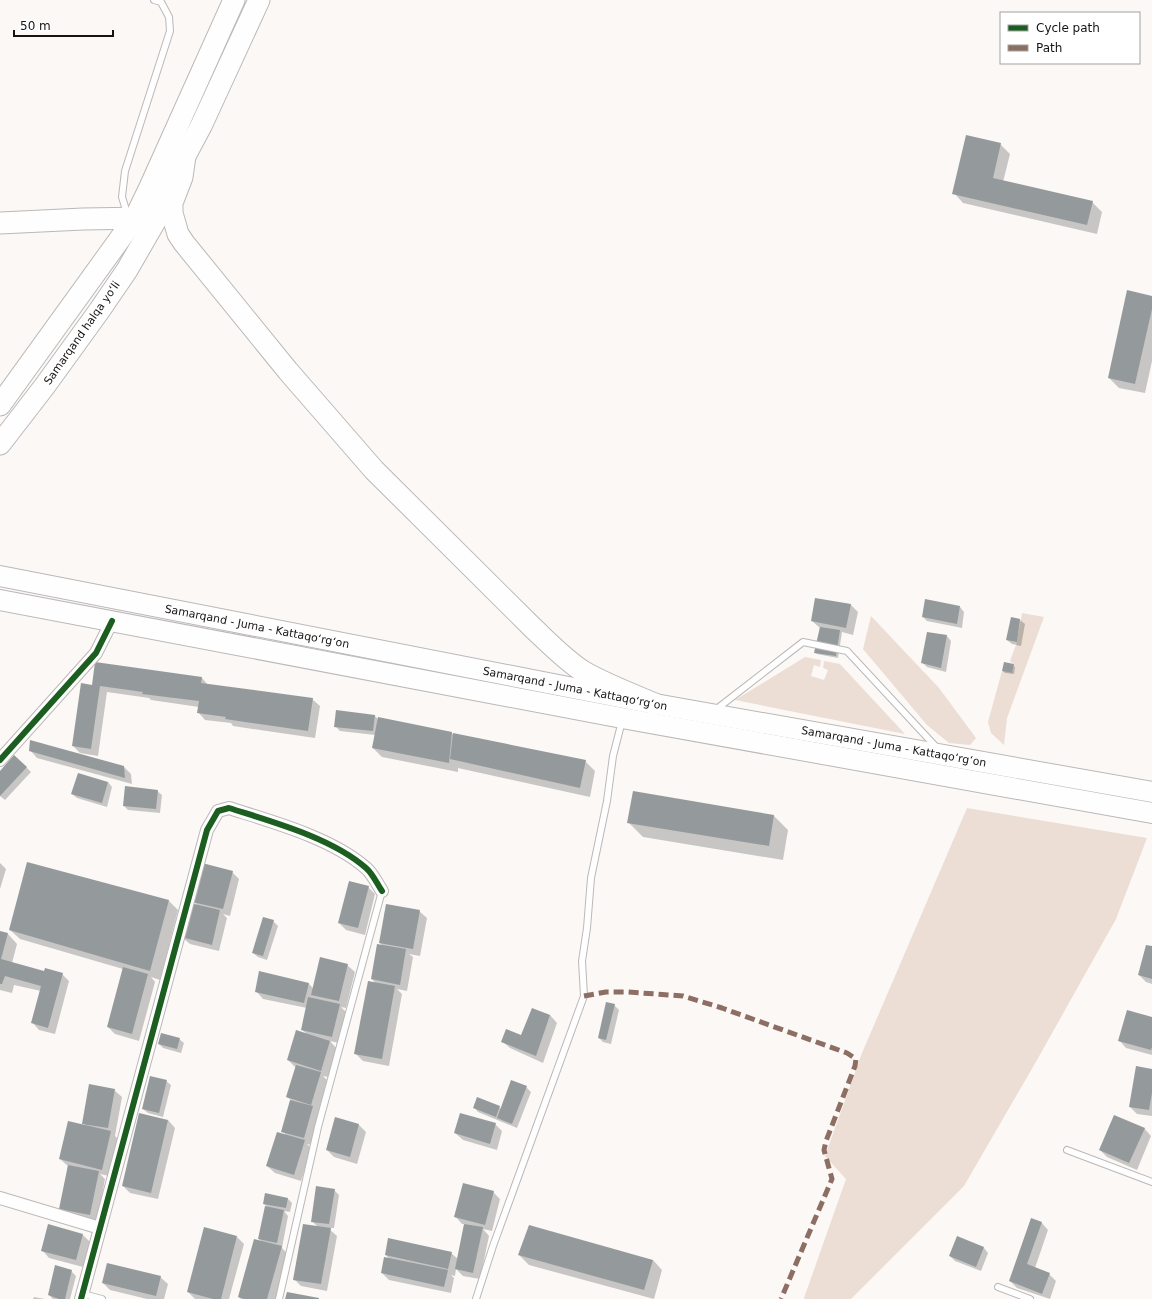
<svg xmlns="http://www.w3.org/2000/svg" width="1152" height="1299" viewBox="0 0 1152 1299" font-family="'DejaVu Sans',sans-serif">
<rect width="100%" height="100%" fill="#fbf8f6"/>
<g fill="#ecded4">
<polygon points="1022,613 1044,617 1007,718 1004,745 991,733 988,722 1002,671 1012,673 1014,664 1010,661 1017,642"/>
<polygon points="871,616 939,688 976,738 970,745 949,743 927,725 863,649"/>
<polygon points="805,657 821,660 820,667 814,665 811,676 824,680 828,670 823,668 824,661 840,664 905,734 735,700"/>
<polygon points="967,808 1147,838 1116,919 1037,1060 964,1186 851,1299 805,1299 804,1298 846,1179 825,1156 862,1053"/>
</g>
<g fill="#0003">
<polygon points="1000,144 1010,154 1003,182 1092,202 1102,212 1097,234 963,203 954,193"/>
<polygon points="1152,297 1152,361 1145,393 1119,388 1109,378"/>
<polygon points="851,605 858,612 853,635 842,632 838,658 817,654 815,652 820,628 812,621"/>
<polygon points="960,607 964,612 962,628 927,621 923,617"/>
<polygon points="1012,618 1020,620 1025,624 1021,646 1012,644 1007,640"/>
<polygon points="947,636 951,641 946,672 927,667 922,662"/>
<polygon points="1013,665 1015,667 1014,674 1005,673 1003,671"/>
<polygon points="202,678 208,685 312,699 320,706 315,738 260,730 233,726 231,723 205,720 198,712 199,707 151,700 149,698 107,692 98,756 80,753 73,746 93,686"/>
<polygon points="375,716 379,720 451,733 453,734 585,761 595,771 590,797 458,768 458,772 382,757 373,748 375,735 340,731 335,726"/>
<polygon points="30,750 124,767 131,774 132,784 37,758"/>
<polygon points="26,767 31,772 5,800 0,796 0,773"/>
<polygon points="108,782 112,787 107,807 77,798 72,794"/>
<polygon points="157,791 162,795 160,813 128,810 124,806"/>
<polygon points="774,816 788,830 783,860 643,837 628,822"/>
<polygon points="0,863 6,869 0,889"/>
<polygon points="232,872 239,879 230,916 223,914 227,918 219,951 190,944 182,937 198,906 193,901"/>
<polygon points="368,887 375,894 365,935 346,930 339,923"/>
<polygon points="169,901 178,910 160,980 151,977 155,982 139,1041 115,1034 108,1027 123,969 20,939 10,930"/>
<polygon points="419,911 427,918 420,956 409,954 413,957 407,991 397,989 402,994 389,1066 363,1061 356,1054 376,984 372,979 383,946 380,943"/>
<polygon points="273,921 278,926 267,960 258,957 253,953"/>
<polygon points="0,932 8,934 17,944 12,963 45,972 62,974 69,981 55,1034 39,1030 32,1022 41,991 14,985 12,993 0,990"/>
<polygon points="1152,947 1152,984 1146,982 1139,975"/>
<polygon points="347,965 355,972 346,1008 341,1007 346,1012 339,1043 330,1041 337,1049 328,1077 323,1076 327,1080 318,1113 320,1114 311,1145 307,1144 311,1148 301,1181 275,1173 267,1166 286,1135 282,1131 291,1100 287,1097 296,1068 288,1060 307,1034 302,1030 307,1008 263,999 256,991 309,984 314,989"/>
<polygon points="614,1005 619,1010 611,1044 603,1042 599,1038"/>
<polygon points="532,1009 550,1015 557,1023 543,1063 510,1048 502,1041 521,1037"/>
<polygon points="1152,1018 1152,1055 1126,1048 1119,1040"/>
<polygon points="179,1039 184,1043 181,1053 163,1048 159,1044"/>
<polygon points="1152,1070 1152,1116 1137,1114 1130,1107"/>
<polygon points="166,1081 171,1085 163,1117 148,1113 143,1109"/>
<polygon points="526,1087 531,1092 517,1128 478,1112 474,1107 499,1107 501,1109"/>
<polygon points="114,1090 122,1097 115,1136 118,1139 109,1176 100,1174 105,1179 97,1222 68,1216 60,1209 68,1166 60,1159 86,1126 83,1123"/>
<polygon points="336,1119 359,1125 366,1132 357,1164 334,1157 327,1150"/>
<polygon points="168,1120 175,1128 158,1199 130,1193 123,1186"/>
<polygon points="495,1124 502,1131 497,1150 463,1140 455,1133"/>
<polygon points="1144,1128 1151,1136 1137,1170 1107,1157 1100,1150"/>
<polygon points="334,1190 339,1195 334,1228 328,1228 337,1236 327,1291 301,1286 294,1279 318,1227 312,1221"/>
<polygon points="493,1192 500,1199 492,1231 483,1229 489,1236 480,1279 463,1276 456,1269 455,1276 451,1275 454,1278 451,1293 389,1280 382,1273 389,1259 386,1255 451,1253 458,1259 465,1224 462,1224 455,1216"/>
<polygon points="288,1199 292,1203 290,1212 284,1211 288,1216 282,1248 288,1254 276,1299 241,1299 239,1297 262,1242 259,1239 269,1208 264,1204"/>
<polygon points="1041,1222 1048,1230 1035,1268 1049,1274 1056,1281 1050,1299 1017,1288 1010,1281"/>
<polygon points="83,1235 90,1242 83,1267 49,1258 42,1250"/>
<polygon points="237,1237 244,1244 229,1299 195,1299 188,1292"/>
<polygon points="958,1238 984,1248 988,1253 981,1271 955,1261 950,1256"/>
<polygon points="519,1255 653,1260 662,1270 654,1299 529,1265"/>
<polygon points="71,1271 76,1276 70,1299 53,1299 49,1295"/>
<polygon points="160,1277 168,1284 164,1299 147,1299 110,1290 103,1283"/>
<polygon points="34,1297 45,1299 33,1299"/>
</g>
<g fill="#949a9c">
<polygon points="966,135 1001,143 993,178 1093,201 1087,225 952,194"/>
<polygon points="1127,290 1152,296 1152,309 1135,384 1108,378"/>
<polygon points="815,598 851,604 846,628 811,621"/>
<polygon points="925,599 960,606 957,624 922,617"/>
<polygon points="1011,617 1020,619 1017,642 1006,640"/>
<polygon points="820,627 840,630 836,656 814,653"/>
<polygon points="927,632 947,635 941,668 921,663"/>
<polygon points="95,662 202,677 201,683 313,698 308,731 252,723 225,719 226,717 197,713 199,701 142,694 143,692 100,686 91,749 72,746 81,683 92,685"/>
<polygon points="1004,662 1014,664 1012,673 1002,671"/>
<polygon points="336,710 375,715 373,731 334,727"/>
<polygon points="378,717 452,732 449,763 372,748"/>
<polygon points="453,733 586,760 580,788 450,759"/>
<polygon points="30,740 124,766 125,778 29,751"/>
<polygon points="14,755 27,767 0,796 0,771"/>
<polygon points="78,773 108,782 102,803 71,794"/>
<polygon points="125,786 158,790 156,809 123,806"/>
<polygon points="633,791 774,815 769,846 627,823"/>
<polygon points="27,862 169,900 150,971 9,930"/>
<polygon points="202,863 233,871 223,909 192,902"/>
<polygon points="349,881 369,886 358,928 338,923"/>
<polygon points="190,903 220,910 212,945 181,937"/>
<polygon points="386,904 420,910 413,949 379,943"/>
<polygon points="263,917 274,920 263,956 252,953"/>
<polygon points="0,931 8,933 1,959 44,971 45,968 63,973 48,1028 31,1023 41,986 5,976 2,984 0,984"/>
<polygon points="377,944 406,949 400,985 371,979"/>
<polygon points="1146,945 1152,946 1152,979 1138,975"/>
<polygon points="320,957 348,964 339,1001 311,995"/>
<polygon points="123,967 148,974 132,1034 107,1027"/>
<polygon points="259,971 309,983 304,1003 255,992"/>
<polygon points="368,981 395,986 382,1059 354,1054"/>
<polygon points="308,997 340,1004 332,1037 301,1030"/>
<polygon points="606,1002 615,1004 606,1040 598,1038"/>
<polygon points="532,1008 550,1015 536,1056 501,1042 506,1029 521,1035"/>
<polygon points="1127,1010 1152,1017 1152,1047 1151,1050 1118,1041"/>
<polygon points="296,1030 330,1041 321,1071 287,1060"/>
<polygon points="161,1033 180,1038 177,1049 158,1044"/>
<polygon points="296,1065 321,1072 311,1105 286,1097"/>
<polygon points="1136,1066 1152,1069 1152,1093 1149,1110 1129,1107"/>
<polygon points="150,1076 167,1080 159,1113 142,1109"/>
<polygon points="511,1080 527,1086 512,1124 497,1118"/>
<polygon points="89,1084 115,1089 108,1128 82,1124"/>
<polygon points="477,1097 500,1106 496,1117 473,1108"/>
<polygon points="290,1100 313,1106 304,1138 281,1132"/>
<polygon points="139,1113 168,1120 151,1193 122,1186"/>
<polygon points="460,1113 496,1123 490,1144 454,1133"/>
<polygon points="1114,1115 1145,1128 1129,1163 1099,1150"/>
<polygon points="335,1117 359,1124 350,1157 326,1150"/>
<polygon points="68,1121 111,1131 102,1170 59,1159"/>
<polygon points="277,1132 305,1140 294,1175 266,1166"/>
<polygon points="68,1165 99,1171 90,1215 59,1209"/>
<polygon points="463,1183 494,1191 485,1225 454,1217"/>
<polygon points="316,1186 335,1189 329,1224 311,1222"/>
<polygon points="265,1193 288,1198 286,1208 263,1204"/>
<polygon points="265,1206 284,1210 277,1243 258,1239"/>
<polygon points="1031,1218 1042,1222 1027,1264 1050,1273 1042,1294 1009,1281"/>
<polygon points="48,1224 83,1234 76,1260 41,1251"/>
<polygon points="303,1224 331,1228 321,1284 293,1280"/>
<polygon points="464,1224 483,1227 473,1273 455,1269"/>
<polygon points="529,1225 653,1260 644,1290 518,1255"/>
<polygon points="204,1227 237,1236 221,1299 213,1299 187,1292"/>
<polygon points="957,1236 984,1247 976,1267 949,1256"/>
<polygon points="388,1238 452,1252 448,1269 385,1255"/>
<polygon points="254,1239 282,1246 267,1299 244,1299 238,1297"/>
<polygon points="384,1257 448,1270 444,1287 381,1273"/>
<polygon points="107,1263 161,1276 156,1296 102,1283"/>
<polygon points="55,1265 72,1270 65,1299 59,1299 48,1295"/>
<polygon points="287,1292 319,1298 319,1299 285,1299"/>
</g>
<g fill="none" stroke-linecap="round" stroke-linejoin="round">
<g stroke="#bbb8b7" stroke-width="8">
<g id="service">
<polyline points="126,210 122,197 125,171 170,31 169,17 161,2 154,0"/>
<polyline points="714,711 803,642 847,651 938,749"/>
<polyline points="1067,1150 1152,1182"/>
<polyline points="998,1287 1030,1299"/>
<polyline points="83,1294 102,1299"/>
<polyline points="279,1299 318,1127 382,891"/>
<polyline points="476,1299 493,1246 584,996 582,961 587,928 591,878 607,801 613,756 622,721"/>
</g>
</g>
<g stroke="#bbb8b7" stroke-width="14">
<g id="minor">
<polyline points="0,760 96,653 112,621"/>
<polyline points="0,1198 100,1228"/>
<path d="M81,1299L207,830L218,811L229,808C273,822 332,838 366,868C373,874 377,884 382,891"/>
</g>
</g>
<g stroke="#bbb8b7" stroke-width="22">
<g id="primary">
<path id="s1" d="M0,576L655,704L1152,792"/>
<polyline points="0,600 622,718 1152,813"/>
</g>
</g>
<g stroke="#bbb8b7" stroke-width="23">
<g id="trunk">
<path d="M185,156L182,177L172,203V213L178,234L184,243L288,371L374,470L532,627C548,642 565,660 584,672C607,685 631,694 655,704"/>
<polyline points="0,223 83,219 145,218"/>
<polyline points="0,405 135,218 150,187 234,0"/>
<polyline points="0,444 44,387 99,311 127,270 157,218 185,156 202,124 259,0"/>
</g>
</g>
<use href="#service" stroke="#fefefe" stroke-width="6"/>
<use href="#minor" stroke="#fefefe" stroke-width="12"/>
<use href="#primary" stroke="#fefefe" stroke-width="20"/>
<use href="#trunk" stroke="#fefefe" stroke-width="21"/>
<polyline stroke="#8d6e63" stroke-width="5" stroke-dasharray="10 5" stroke-linecap="butt" points="584,996 606,992 628,992 683,996 722,1008 847,1053 856,1059 855,1066 826,1141 824,1150 832,1179 781,1299"/>
<g stroke="#fff" stroke-width="8">
<g id="cycleway">
<polyline points="0,760 96,653 112,621"/>
<path d="M81,1299L207,830L218,811L229,808C273,822 332,838 366,868C373,874 377,884 382,891"/>
</g>
</g>
<use href="#cycleway" stroke="#1b5e20" stroke-width="6"/>
</g>
<g text-anchor="middle" dominant-baseline="central" stroke-width="4" stroke-linejoin="round" paint-order="stroke">
<g font-size="11" fill="#161413" stroke="#fff">
<text transform="translate(82 333) rotate(-55)">Samarqand halqa yoʻli</text>
<text stroke="none"><textPath href="#s1" startOffset="262">Samarqand - Juma - Kattaqo‘rg‘on</textPath></text>
<text stroke="none"><textPath href="#s1" startOffset="586">Samarqand - Juma - Kattaqo‘rg‘on</textPath></text>
<text stroke="none"><textPath href="#s1" startOffset="910">Samarqand - Juma - Kattaqo‘rg‘on</textPath></text>
</g>
</g>
<rect x="1000" y="12" width="140" height="52" fill="#ffffff" stroke="#a2a1a1"/>
<rect x="1008" y="25" width="20" height="6" fill="#1b5e20" stroke="#a2a1a1"/>
<text x="1036" y="32" font-size="12" fill="#161413">Cycle path</text>
<rect x="1008" y="45" width="20" height="6" fill="#8d6e63" stroke="#a2a1a1"/>
<text x="1036" y="52" font-size="12" fill="#161413">Path</text>
<path d="M14 30v6h99v-6" fill="none" stroke="#161413" stroke-width="2"/>
<text x="20" y="30" font-size="12" fill="#161413" stroke="#ffffff" stroke-width="3" paint-order="stroke">50 m</text>
</svg>
